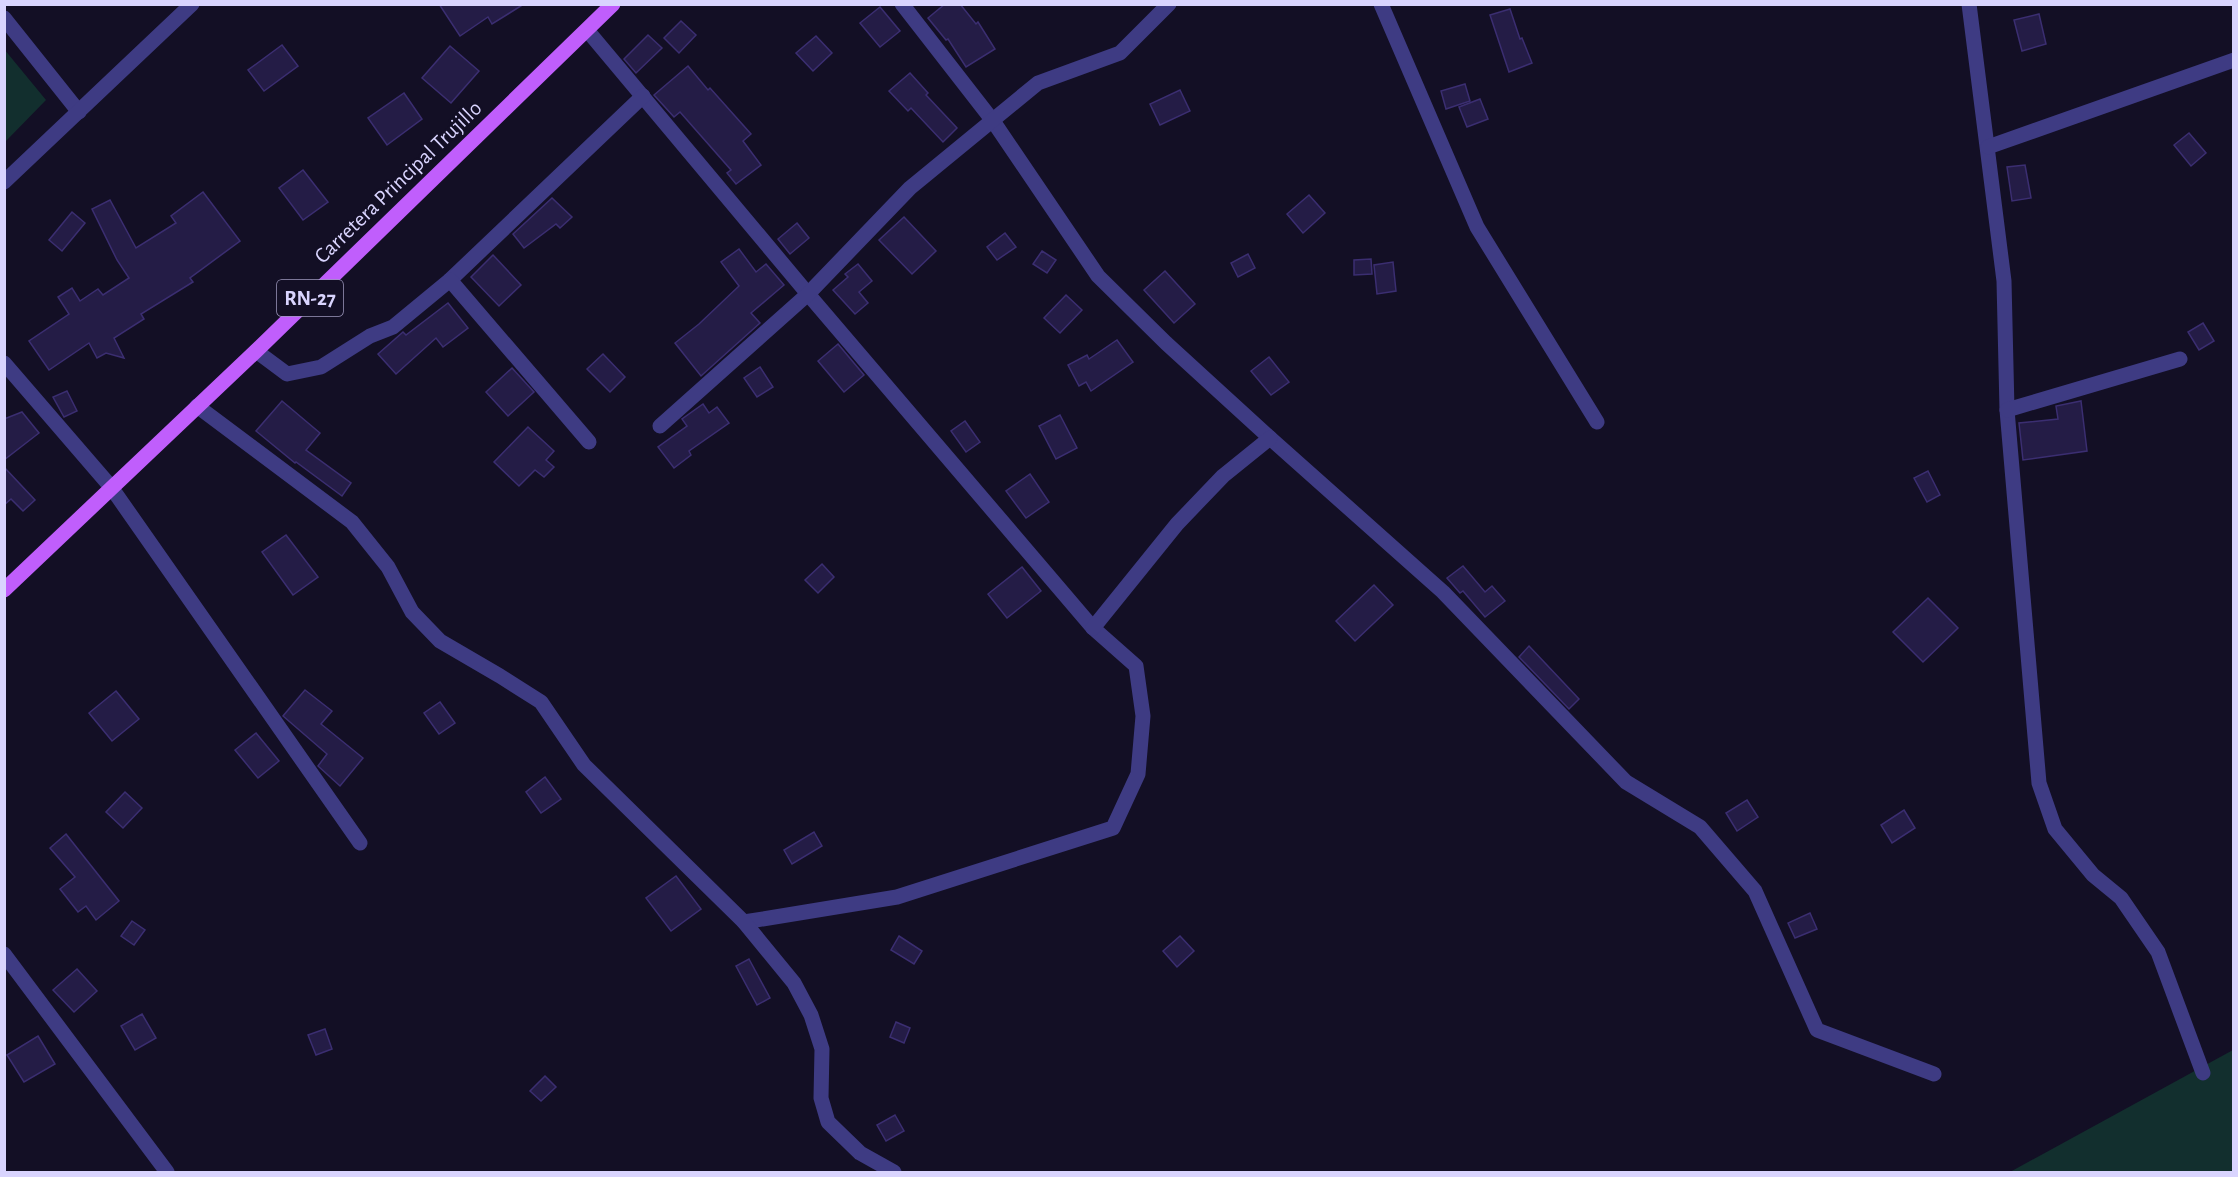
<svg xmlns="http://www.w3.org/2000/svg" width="2238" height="1177" viewBox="0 0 2238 1177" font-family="'Alegreya Sans',sans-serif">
<rect width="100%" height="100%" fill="#130f25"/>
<g fill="#122f2e">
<polygon points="4,49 46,100 5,142 4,142"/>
<polygon points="2233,1050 2233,1172 2010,1172"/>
</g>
<g fill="#241c46" stroke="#3b2e71" stroke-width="1.5">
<polygon points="439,4 524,4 492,24 488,17 460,36"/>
<polygon points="945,4 960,4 976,24 978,22 995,49 966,67 948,39 946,40 928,18"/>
<polygon points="880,7 900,31 880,47 860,23"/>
<polygon points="1510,9 1520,39 1522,38 1532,63 1509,72 1490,15"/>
<polygon points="2039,14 2046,44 2022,51 2014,20"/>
<polygon points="681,21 696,35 679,53 664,38"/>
<polygon points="648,35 662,48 636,73 624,59"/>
<polygon points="816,36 832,53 813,71 796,53"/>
<polygon points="282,45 298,66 264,91 248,70"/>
<polygon points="450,46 479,71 451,103 422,78"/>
<polygon points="688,66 708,90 710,88 751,134 743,141 761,165 736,184 727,173 731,170 680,112 674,117 654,95"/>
<polygon points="910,73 928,93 926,95 957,128 943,142 911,108 908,111 889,91"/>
<polygon points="1465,84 1470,101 1446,109 1441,91"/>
<polygon points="1180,90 1190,111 1160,125 1150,104"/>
<polygon points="404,93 422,119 387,145 368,118"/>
<polygon points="1480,99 1488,119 1467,127 1459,107"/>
<polygon points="2189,133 2206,153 2191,166 2174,145"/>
<polygon points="2025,165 2031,198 2012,201 2007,167"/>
<polygon points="303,170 328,202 303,220 279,188"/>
<polygon points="203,192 240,241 190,278 193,282 141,314 144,319 114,338 124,358 106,353 97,358 89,343 49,370 29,341 69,314 58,297 72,288 80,301 98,289 103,295 129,278 117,260 92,209 110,200 136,248 176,223 171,216"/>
<polygon points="1309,195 1325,213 1303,233 1287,214"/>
<polygon points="552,198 572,217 560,228 556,224 524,248 513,234"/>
<polygon points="72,212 85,223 62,251 49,240"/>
<polygon points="904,217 936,251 912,274 879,240"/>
<polygon points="797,223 809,238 790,254 778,239"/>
<polygon points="1005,233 1016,247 997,260 987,247"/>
<polygon points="739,249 756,272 766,264 784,285 751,313 760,323 701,376 675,343 699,324 739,286 721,262"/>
<polygon points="1042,251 1056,260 1047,273 1033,264"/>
<polygon points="1248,254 1255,268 1238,277 1231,263"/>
<polygon points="493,255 521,285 499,306 471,277"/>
<polygon points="1371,259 1372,274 1354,275 1354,260"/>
<polygon points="1393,262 1396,291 1377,294 1374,265"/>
<polygon points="858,264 872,281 859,292 868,303 855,314 833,290 848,277 845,274"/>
<polygon points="1165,271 1195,304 1174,323 1144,290"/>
<polygon points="1066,295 1082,310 1060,333 1044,318"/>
<polygon points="448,303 468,328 443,347 436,338 396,374 378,354 403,332 406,335"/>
<polygon points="2203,323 2214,341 2199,350 2188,332"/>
<polygon points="1117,340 1133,362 1091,391 1086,382 1079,386 1068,365 1087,355 1089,359"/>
<polygon points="838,344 864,375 844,392 818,361"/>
<polygon points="603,354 625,377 610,392 587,369"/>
<polygon points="1269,357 1289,382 1271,395 1251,371"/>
<polygon points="760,367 773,387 757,397 744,378"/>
<polygon points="512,368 534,392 508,416 486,392"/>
<polygon points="67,391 77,411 64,417 53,397"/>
<polygon points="282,401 320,433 306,450 351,483 342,496 296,462 295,463 256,431"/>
<polygon points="2081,401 2087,451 2023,460 2019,423 2058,419 2056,406"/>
<polygon points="703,404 709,413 717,407 729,423 689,451 691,455 674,468 658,447 687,426 682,419"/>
<polygon points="22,412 39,433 4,460 4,419"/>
<polygon points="1060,415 1077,448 1056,459 1039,426"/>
<polygon points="965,421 980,442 966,452 951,431"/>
<polygon points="528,427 554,451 546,460 554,467 544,477 535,470 519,486 494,462"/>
<polygon points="4,467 35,500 23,511 11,499 4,505"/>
<polygon points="1928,471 1940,495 1927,502 1914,478"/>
<polygon points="1030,474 1049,502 1026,518 1006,491"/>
<polygon points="286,535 318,577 293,595 262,552"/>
<polygon points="822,564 834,577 818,593 805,580"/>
<polygon points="1463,566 1485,592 1492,586 1505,601 1485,617 1463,591 1460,593 1447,578"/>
<polygon points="1022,567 1041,591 1007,618 988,594"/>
<polygon points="1374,585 1393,605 1355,641 1336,621"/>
<polygon points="1928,598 1958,628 1923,662 1893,632"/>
<polygon points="1529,646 1579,699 1569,709 1519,657"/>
<polygon points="305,690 332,711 321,724 363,758 340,786 318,766 327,754 283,716"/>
<polygon points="116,691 139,719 112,741 89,713"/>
<polygon points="440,702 455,723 439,734 424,713"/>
<polygon points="256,733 279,761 258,778 235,750"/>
<polygon points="545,777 561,799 541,813 526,792"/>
<polygon points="125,792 142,808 123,828 106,812"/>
<polygon points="1747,800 1758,817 1737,831 1726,813"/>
<polygon points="1904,810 1915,828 1892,843 1881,825"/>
<polygon points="814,832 822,846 792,864 784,850"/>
<polygon points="66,834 119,901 96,920 86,906 78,912 60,889 75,877 50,848"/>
<polygon points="676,876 701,909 671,931 646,898"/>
<polygon points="1810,913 1817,929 1795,938 1788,923"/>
<polygon points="132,921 145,930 134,945 121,936"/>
<polygon points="899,936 922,951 914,964 891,950"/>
<polygon points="1180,936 1194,951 1177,967 1163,951"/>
<polygon points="749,959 770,998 757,1005 736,966"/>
<polygon points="77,969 97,991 74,1012 53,990"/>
<polygon points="142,1014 156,1038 135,1050 121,1026"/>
<polygon points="896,1022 910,1028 904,1043 890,1037"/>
<polygon points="325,1029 332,1049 316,1055 308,1035"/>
<polygon points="38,1036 55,1064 24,1082 7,1055"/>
<polygon points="545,1076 556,1087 541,1101 530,1091"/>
<polygon points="895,1115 904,1131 886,1141 877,1125"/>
</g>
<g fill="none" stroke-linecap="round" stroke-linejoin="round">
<g stroke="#3e3b83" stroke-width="15">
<polyline points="902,4 993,121 1098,276 1166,343 1270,438 1443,592 1626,782 1700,827 1755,891 1817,1030 1934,1074"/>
<polyline points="1381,4 1477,227 1597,422"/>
<polyline points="1969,4 2004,281 2007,410 2039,783 2055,829 2093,875 2121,898 2158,952 2203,1073"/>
<polyline points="4,18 79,112"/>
<polyline points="587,30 808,294 1093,628 1136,666 1143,716 1138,774 1113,828 897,897 744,922"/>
<polyline points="1988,147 2234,60"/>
<polyline points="4,182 192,4"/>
<polyline points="450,280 643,96"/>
<polyline points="256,351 287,374 321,367 370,336 393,327 450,280 589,442"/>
<polyline points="4,363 111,487 360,843"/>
<polyline points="197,406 352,522 388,567 412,612 440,641 500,676 541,702 584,765 744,922 794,983 811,1015 822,1049 821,1098 828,1122 860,1153 894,1172"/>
<polyline points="2007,410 2180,359"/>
<polyline points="660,426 808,294 910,188 1038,83 1120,53 1169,4"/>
<polyline points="1093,628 1177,524 1223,476 1270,438"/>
<polyline points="4,954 167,1172"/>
</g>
<polyline stroke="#c05efc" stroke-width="15" points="4,590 256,351 613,4"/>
</g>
<g text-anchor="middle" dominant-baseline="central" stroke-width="4.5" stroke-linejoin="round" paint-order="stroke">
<rect fill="#130f25" stroke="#9e99bd" stroke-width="1.5" x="277" y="280" width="66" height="36" rx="4.5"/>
<g font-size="21" font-weight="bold" fill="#d9d4fe">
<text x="310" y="298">RN-27</text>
</g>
<g font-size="22" fill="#d9d4fe" stroke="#130f25">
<text transform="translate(398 182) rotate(-44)">Carretera Principal Trujillo</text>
</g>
</g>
<rect width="2238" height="1177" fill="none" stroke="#d9d4fe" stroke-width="12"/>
</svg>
